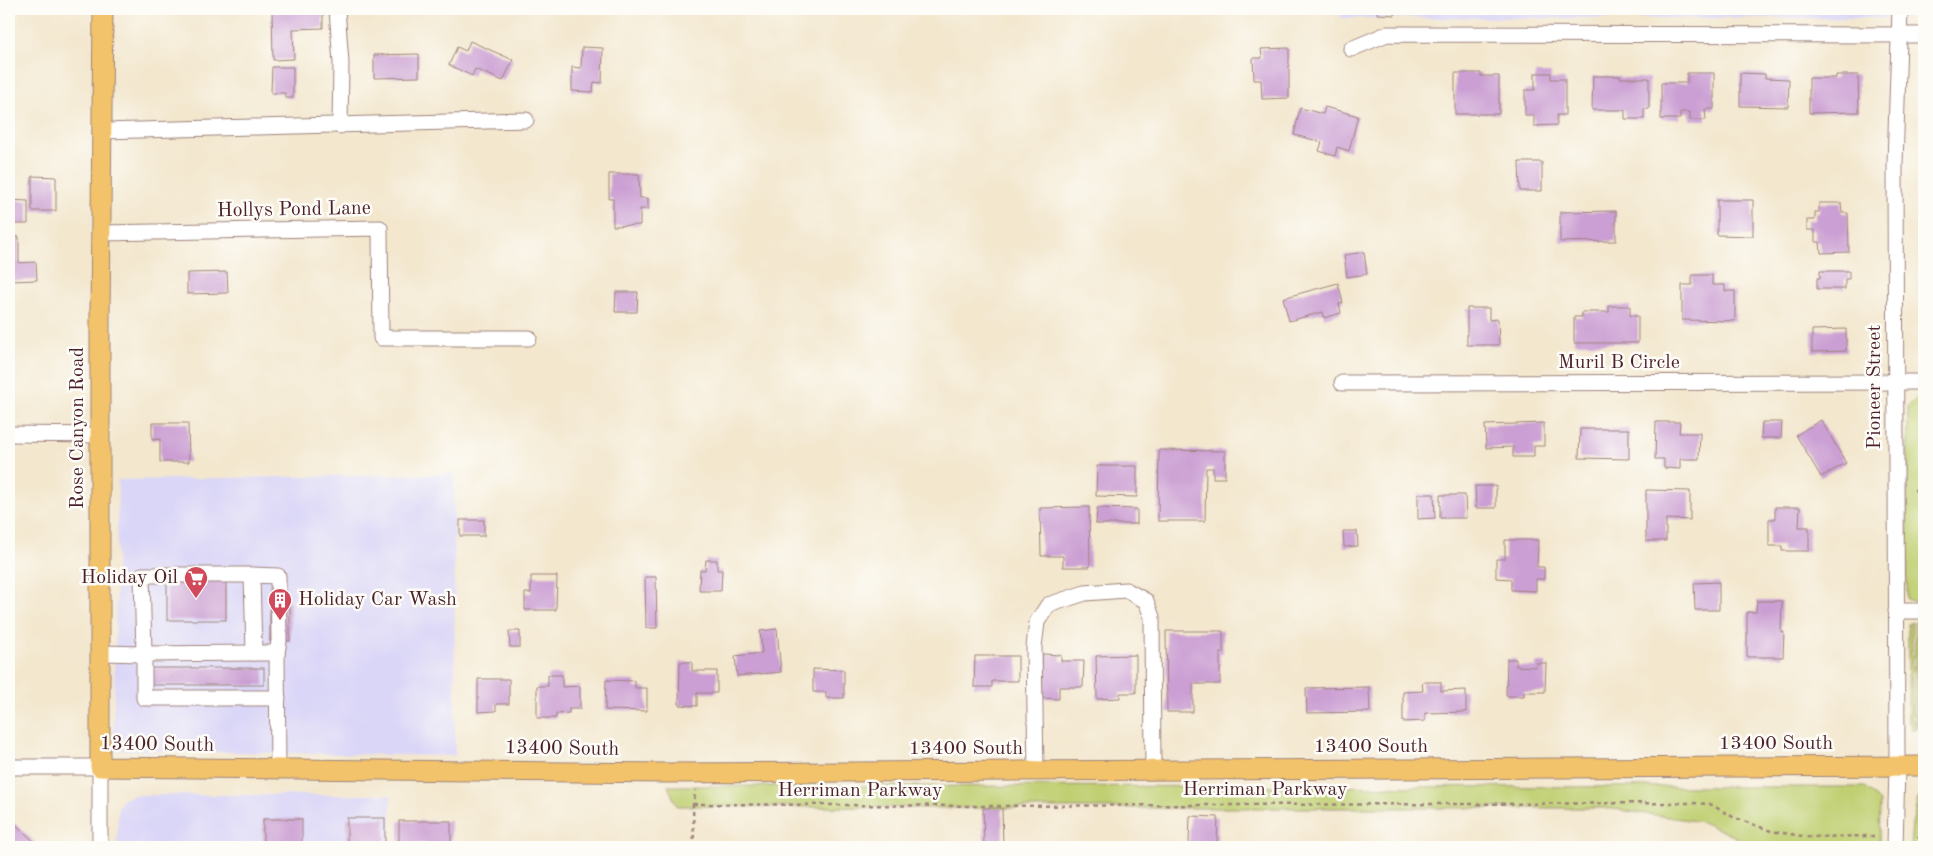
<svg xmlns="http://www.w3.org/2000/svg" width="1933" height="856" viewBox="0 0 1933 856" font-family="'Old Standard TT',serif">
<rect width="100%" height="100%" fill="#fdfcf7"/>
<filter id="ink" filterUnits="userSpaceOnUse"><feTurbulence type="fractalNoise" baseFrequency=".02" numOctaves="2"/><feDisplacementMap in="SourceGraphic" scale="10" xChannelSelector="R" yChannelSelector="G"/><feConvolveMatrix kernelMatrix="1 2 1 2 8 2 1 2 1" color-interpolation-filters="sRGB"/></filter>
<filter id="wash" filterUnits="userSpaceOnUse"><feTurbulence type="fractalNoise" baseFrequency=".0096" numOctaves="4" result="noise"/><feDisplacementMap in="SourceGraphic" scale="20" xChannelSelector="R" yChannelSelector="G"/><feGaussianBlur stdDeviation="1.12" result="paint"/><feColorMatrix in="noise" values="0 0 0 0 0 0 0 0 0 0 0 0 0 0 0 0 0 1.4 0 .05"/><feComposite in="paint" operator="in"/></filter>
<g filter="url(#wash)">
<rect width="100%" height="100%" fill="#f3e7ce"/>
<g fill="#dad6f7">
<rect x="1341" y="9" width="547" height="9"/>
<polygon points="454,474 455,756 113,750 118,480"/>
<polygon points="134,795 391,795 390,847 117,847 118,808 123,799"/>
</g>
<g fill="#c0cf71" stroke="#85774e">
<polygon points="1924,395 1924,601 1912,601 1907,599 1908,406 1918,396"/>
<polygon points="1924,620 1924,730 1917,726 1915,721 1915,622"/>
<polygon points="1912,622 1912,718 1916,728 1912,730 1908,719 1908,624"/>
<polygon points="668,786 1865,787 1880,802 1879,847 1758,847 1702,822 1606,808 937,808 677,806"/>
<polygon points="1924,794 1924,847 1910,847 1912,824 1918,799"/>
</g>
<g id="blocks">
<g fill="#cb9fd3">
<polygon points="272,9 323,9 323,28 293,29 294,59 273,60"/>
<rect x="347" y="9" width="45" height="2"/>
<polygon points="1377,9 1396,9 1395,15 1377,14"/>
<polygon points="470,41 513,60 503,81 475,69 472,76 449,65 457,47 466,51"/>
<polygon points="582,47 603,48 602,83 594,82 593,92 572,91 572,67 581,68"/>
<polygon points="1289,48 1289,98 1262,99 1261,80 1254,80 1253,58 1262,58 1261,49"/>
<polygon points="419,54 419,77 374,78 374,55"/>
<polygon points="272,67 293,67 293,98 285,98 285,93 271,93"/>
<polygon points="1455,73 1481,73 1481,76 1499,76 1499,114 1455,114"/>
<polygon points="1535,73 1551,73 1551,79 1565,79 1565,115 1557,115 1557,125 1534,126 1534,115 1525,115 1525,90 1535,90"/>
<polygon points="1687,73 1714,73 1714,109 1705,109 1706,120 1690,120 1690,112 1680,112 1680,119 1661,119 1661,83 1687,83"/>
<polygon points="1740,73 1765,74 1765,78 1789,79 1788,107 1740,106"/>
<polygon points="1836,75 1858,75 1859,112 1809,113 1809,78 1836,78"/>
<polygon points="1593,76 1620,76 1620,78 1649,78 1649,109 1644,109 1644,119 1625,119 1625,110 1592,110"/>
<polygon points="1325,107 1358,116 1349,151 1337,147 1335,156 1319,151 1322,142 1294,135 1300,108 1323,114"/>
<polygon points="1519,162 1542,162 1542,191 1520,191"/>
<polygon points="609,174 639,174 640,198 648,198 648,209 640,209 640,225 613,226 613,199 609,199"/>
<polygon points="32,176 56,177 56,211 32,211"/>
<polygon points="9,200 28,201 28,224 9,224"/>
<polygon points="1717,200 1753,200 1753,236 1717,235"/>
<polygon points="1819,203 1841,203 1842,213 1848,213 1849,252 1821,253 1820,242 1815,242 1815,230 1807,230 1807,220 1815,220 1815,212 1819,212"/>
<polygon points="1616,211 1616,241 1560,242 1560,212"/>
<polygon points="9,237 19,237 19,263 36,262 37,280 11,281 11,276 9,276"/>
<polygon points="1364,252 1367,274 1347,277 1344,255"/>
<polygon points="1820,271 1849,271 1849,279 1845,279 1845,289 1817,289 1817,278 1820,278"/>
<polygon points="227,272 228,293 187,294 187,273"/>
<polygon points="1692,275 1712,275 1712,285 1725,285 1725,291 1735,291 1735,321 1682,320 1682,285 1692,285"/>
<polygon points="1338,283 1343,303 1339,304 1341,313 1324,318 1323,312 1289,321 1283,298"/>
<polygon points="616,292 638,292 637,312 615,312"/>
<polygon points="1609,306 1630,306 1630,316 1638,316 1638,343 1574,343 1574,317 1582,317 1582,312 1609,312"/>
<polygon points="1467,308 1489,308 1489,320 1498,319 1499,345 1467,345"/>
<polygon points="1846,329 1846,351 1812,352 1812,330"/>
<polygon points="1821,420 1846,463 1821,477 1796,435"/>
<polygon points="1656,422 1680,422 1679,433 1700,433 1699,459 1680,459 1680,469 1664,468 1664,459 1655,459"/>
<polygon points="1762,422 1782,422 1781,438 1761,438"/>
<polygon points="152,423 188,423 189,462 160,462 160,439 152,440"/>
<polygon points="1544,423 1544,446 1534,446 1534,457 1513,457 1513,447 1486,448 1485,425"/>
<polygon points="1580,429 1629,429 1629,459 1579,458"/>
<polygon points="1159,450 1225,451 1225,478 1213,478 1213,468 1206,468 1205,521 1158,521"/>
<polygon points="1097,466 1137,466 1137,497 1096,496"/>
<polygon points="1475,486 1496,486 1496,508 1476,508"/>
<polygon points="1646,490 1690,491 1690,520 1666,519 1666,541 1646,541"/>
<polygon points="1418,494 1434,494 1435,518 1418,519"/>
<polygon points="1440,495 1465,495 1466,518 1440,518"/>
<polygon points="1089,507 1090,567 1063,567 1063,556 1041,556 1040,508"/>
<polygon points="1775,507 1800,507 1799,527 1809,527 1809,551 1782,551 1782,546 1769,546 1769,519 1775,519"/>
<polygon points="1097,508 1137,509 1137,524 1096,524"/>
<rect x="460" y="520" width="24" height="16"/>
<polygon points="1343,531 1357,531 1358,546 1344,547"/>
<polygon points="1505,540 1538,540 1537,567 1544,567 1544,579 1536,579 1536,591 1511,590 1511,579 1496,578 1496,559 1505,559"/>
<polygon points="706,560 717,560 717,570 722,570 721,591 699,591 700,570 705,570"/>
<polygon points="531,576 557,576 556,610 525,610 525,593 531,593"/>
<polygon points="645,577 656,577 657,628 646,628"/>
<rect x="167" y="579" width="59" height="41"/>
<polygon points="1719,582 1719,610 1695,610 1694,583"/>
<rect x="270" y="601" width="20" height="40"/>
<polygon points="1757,601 1782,601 1781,632 1784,632 1783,657 1747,657 1747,612 1756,612"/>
<polygon points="777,629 781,672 737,676 735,656 762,653 760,631"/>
<polygon points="509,631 520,631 520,647 510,647"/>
<polygon points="1166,631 1223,631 1223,653 1220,653 1220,684 1193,684 1193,712 1167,712"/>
<polygon points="1042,654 1061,655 1061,661 1084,661 1083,687 1059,687 1059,699 1042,698"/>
<polygon points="1136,655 1136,693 1120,693 1120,698 1097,699 1096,656"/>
<polygon points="975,656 1018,656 1018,681 992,681 992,687 974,687"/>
<polygon points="1507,659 1516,659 1516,666 1536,667 1536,663 1546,663 1545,692 1524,692 1524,696 1506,696"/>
<polygon points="680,662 692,662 692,671 717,671 717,693 697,693 697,706 679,705"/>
<rect x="149" y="668" width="115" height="17"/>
<polygon points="813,669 844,670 844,698 826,698 826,692 813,692"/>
<polygon points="548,675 562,675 562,687 580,686 580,709 569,709 569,713 556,714 556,718 537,718 537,686 548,686"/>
<polygon points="478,679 509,679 509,704 496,704 496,711 478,712"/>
<polygon points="606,680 635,681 635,688 647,688 647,711 605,710"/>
<polygon points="1422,682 1441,682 1441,691 1466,690 1466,712 1425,713 1425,721 1403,722 1403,692 1423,691"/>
<polygon points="1369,687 1370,712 1307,713 1306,688"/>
<polygon points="983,808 1002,808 1003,846 984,846"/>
<polygon points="1190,816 1218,817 1217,845 1189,844"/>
<rect x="347" y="818" width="38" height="29"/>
<rect x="263" y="819" width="39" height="28"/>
<polygon points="12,821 40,847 9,847 9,824"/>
<rect x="399" y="821" width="52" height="23"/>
</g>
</g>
</g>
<g filter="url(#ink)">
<use href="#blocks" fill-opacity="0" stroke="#9e837c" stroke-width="1"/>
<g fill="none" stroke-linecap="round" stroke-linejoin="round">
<g stroke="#9e837c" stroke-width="17">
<g id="minor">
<polyline points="337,9 341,63 340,126"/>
<polyline points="1351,49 1387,34 1924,35"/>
<polyline points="102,131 526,120"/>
<polyline points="101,233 380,228 381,338 529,338"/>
<polyline points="1342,383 1924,382"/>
<polyline points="9,434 100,435"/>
<polyline points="252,575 278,576 279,641 277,653"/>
<polyline points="1896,611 1924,611"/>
<polyline points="101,653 144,654 142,575 252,575 254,653 277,653 278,769"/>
<polyline points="254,653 144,654 144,698 278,698"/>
<polyline points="9,767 100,767 100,847"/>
<polyline points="1036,771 1034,647 1037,622 1048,605 1085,593 1126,590 1146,601 1152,617 1153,771"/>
<polyline points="1895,847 1897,766 1895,164 1900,9"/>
</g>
</g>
<g stroke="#9e837c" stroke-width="21">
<polyline id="major" points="103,9 100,318 100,767 665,773 1924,766"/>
</g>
<g stroke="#9e837c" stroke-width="2.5" stroke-dasharray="4 4" stroke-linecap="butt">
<polyline points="1914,490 1924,490"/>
<polyline points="693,804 979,806 1692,803 1710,804 1733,817 1771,831 1808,837 1874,836"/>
<polyline points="1917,837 1924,837"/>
<polyline points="694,847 693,804 696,790"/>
</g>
<use href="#minor" stroke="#fff" stroke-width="15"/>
<use href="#major" stroke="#f2c36a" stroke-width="19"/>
</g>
</g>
<defs>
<g id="supermarket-pin" transform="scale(1.25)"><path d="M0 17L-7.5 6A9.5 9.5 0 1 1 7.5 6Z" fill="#d1495b" stroke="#fdfcf7"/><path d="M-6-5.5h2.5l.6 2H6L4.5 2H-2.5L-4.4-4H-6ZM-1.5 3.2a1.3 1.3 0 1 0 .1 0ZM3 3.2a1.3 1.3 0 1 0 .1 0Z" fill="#fff"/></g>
<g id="building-pin" transform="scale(1.25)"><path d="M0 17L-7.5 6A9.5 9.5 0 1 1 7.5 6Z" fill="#d1495b" stroke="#fdfcf7"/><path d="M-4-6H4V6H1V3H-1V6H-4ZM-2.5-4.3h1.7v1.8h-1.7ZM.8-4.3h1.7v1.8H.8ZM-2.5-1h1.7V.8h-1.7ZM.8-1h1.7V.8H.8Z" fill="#fff"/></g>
</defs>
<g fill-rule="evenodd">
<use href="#supermarket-pin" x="196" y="578"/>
<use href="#building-pin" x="280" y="600"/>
</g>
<g text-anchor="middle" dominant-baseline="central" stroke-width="5" stroke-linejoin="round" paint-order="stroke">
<g font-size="20" fill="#4a1f2b" stroke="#fdfcf7">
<text transform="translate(294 210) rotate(-1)">Hollys Pond Lane</text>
<text x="1619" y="363">Muril B Circle</text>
<text transform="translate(1875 387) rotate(-90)">Pioneer Street</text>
<text transform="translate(78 428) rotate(-90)">Rose Canyon Road</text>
<text x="1776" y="744">13400 South</text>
<text transform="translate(157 745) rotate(1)">13400 South</text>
<text x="1371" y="747">13400 South</text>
<text transform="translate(562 749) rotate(1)">13400 South</text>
<text x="966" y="749">13400 South</text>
<text x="1265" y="790">Herriman Parkway</text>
<text x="860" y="791">Herriman Parkway</text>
</g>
<g font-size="20" fill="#4a1f2b" stroke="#fdfcf7" text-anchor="end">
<text x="178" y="578">Holiday Oil</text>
<text x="298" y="600" text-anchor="start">Holiday Car Wash</text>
</g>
</g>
<rect width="1933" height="856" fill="none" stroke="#fdfcf7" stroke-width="30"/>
</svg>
